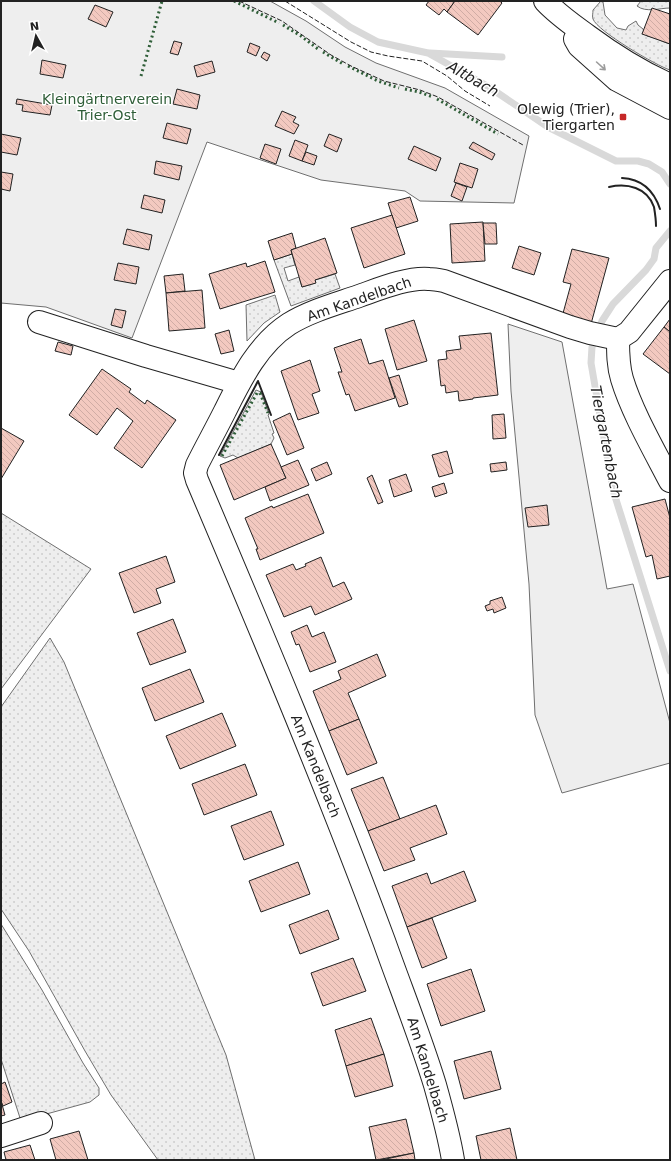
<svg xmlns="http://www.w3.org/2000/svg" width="671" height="1161" viewBox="0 0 671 1161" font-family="'DejaVu Sans',sans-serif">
<defs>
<pattern id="grass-dots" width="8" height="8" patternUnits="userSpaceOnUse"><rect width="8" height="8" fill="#eee"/><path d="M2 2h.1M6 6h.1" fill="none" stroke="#ccc" stroke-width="1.8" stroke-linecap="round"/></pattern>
<pattern id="building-back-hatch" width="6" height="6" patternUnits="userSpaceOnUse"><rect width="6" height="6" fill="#f3c9c0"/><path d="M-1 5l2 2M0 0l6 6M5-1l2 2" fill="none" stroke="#d0aca5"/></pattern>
</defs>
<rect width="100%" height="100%" fill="#fff"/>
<g fill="url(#grass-dots)" stroke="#6f6f6f">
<path d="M601,1L603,2L605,15L617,28L626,30L628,26L636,21L638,25L643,29L647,36C656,37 662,42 670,44V70C657,66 597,31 593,19C592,17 593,13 593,10Z"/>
<path d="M641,1H670V8C660,8 646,13 637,6Z"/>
<polygon points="292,254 295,265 284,268 288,281 299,277 302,287 315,283 315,280 335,274 340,288 291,306 274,260"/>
<polygon points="275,295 280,312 264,323 247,341 246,305"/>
<polygon points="256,390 261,392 269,414 268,415 274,433 272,434 274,438 271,444 238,458 233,455 225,458 220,456"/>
<polygon points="1,513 91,569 1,689"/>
<polygon points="50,638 64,662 226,1055 255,1160 158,1160 111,1095 85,1051 29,951 1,909 1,707"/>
<polygon points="1,924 42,990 83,1063 99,1088 99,1095 90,1102 21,1121 1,1059"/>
</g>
<g fill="#eee" stroke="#6f6f6f">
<polygon points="1,1 270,1 306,21 345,47 376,63 445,88 529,136 514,203 420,201 405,191 321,180 207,142 132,338 46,307 1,303"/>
<polygon points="508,324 562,342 607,589 633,584 670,723 670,763 562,793 535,715 529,584 511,391"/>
</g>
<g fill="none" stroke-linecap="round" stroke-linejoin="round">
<g stroke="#d9d9d9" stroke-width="7">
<polyline points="314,1 350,27 378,42 428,53 489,87 548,127 616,161 638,161 649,164 662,172 670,184"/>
<polyline points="430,53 502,57"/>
<polyline points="670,231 656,248 654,259 646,270 613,304 602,321 592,347 591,363 613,490 670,671"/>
</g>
</g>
<g fill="url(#building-back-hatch)" stroke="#222">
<polygon points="429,1 455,1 447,12 444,9 439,15 426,5"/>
<polygon points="455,1 500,1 502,3 478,35 447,12"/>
<polygon points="95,5 113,12 106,27 88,19"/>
<polygon points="652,8 670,14 670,44 642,34"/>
<polygon points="174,41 182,43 178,55 170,53"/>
<polygon points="250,43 260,47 256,56 247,52"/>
<polygon points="264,52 270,55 267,61 261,57"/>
<polygon points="42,60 66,65 63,78 40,74"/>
<polygon points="212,61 215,72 197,77 194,66"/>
<polygon points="177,89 200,95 197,109 173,104"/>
<polygon points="17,99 52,105 50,115 22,111 23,105 16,104"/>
<polygon points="282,111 296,117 293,122 299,125 294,134 275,126"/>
<polygon points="167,123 191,129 187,144 163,138"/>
<polygon points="1,134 21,138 17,155 1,152"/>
<polygon points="329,134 342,139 337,152 324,146"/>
<polygon points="295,140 308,145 302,161 289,156"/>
<polygon points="473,142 495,154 492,160 469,148"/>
<polygon points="265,144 281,149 276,164 260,158"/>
<polygon points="414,146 441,158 436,171 408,159"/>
<polygon points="306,152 317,156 314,165 302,161"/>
<polygon points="156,161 182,166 179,180 154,174"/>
<polygon points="460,163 478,169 472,188 454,182"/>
<polygon points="1,172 13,174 10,191 1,189"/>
<polygon points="456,183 467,187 462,201 451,196"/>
<polygon points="144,195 165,200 162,213 141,208"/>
<polygon points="410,197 418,221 396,228 388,203"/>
<polygon points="392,215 405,254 364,268 351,228"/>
<polygon points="483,222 485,261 452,263 450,224"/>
<polygon points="483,223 496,223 497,244 485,244"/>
<polygon points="127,229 152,235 149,250 123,244"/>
<polygon points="292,233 296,248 291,250 292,254 274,260 268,241"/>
<polygon points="325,238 337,273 315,280 316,283 302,287 291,250"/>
<polygon points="519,246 541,253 534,275 512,268"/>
<polygon points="572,249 609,258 591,324 562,317 571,284 563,282"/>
<polygon points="265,261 275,292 220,309 209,274 246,263 247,267"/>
<polygon points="118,263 139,267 136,284 114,280"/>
<polygon points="183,274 185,291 166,293 164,276"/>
<polygon points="202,290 205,328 169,331 166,293"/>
<polygon points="115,309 126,311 122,328 111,325"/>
<polygon points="670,319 670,332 664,327"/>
<polygon points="414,320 427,361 397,370 385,329"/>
<polygon points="664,327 670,332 670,374 643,354"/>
<polygon points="229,330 234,351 221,354 215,334"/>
<polygon points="491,333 498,395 473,398 473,399 459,401 458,391 446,393 445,385 441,386 438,360 447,359 446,351 461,349 459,336"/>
<polygon points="361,339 369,364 383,360 395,398 355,411 349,394 346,395 338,372 342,372 334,348"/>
<polygon points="58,342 73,346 71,355 55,351"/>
<polygon points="310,360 320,391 312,394 319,413 298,420 281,371"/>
<polygon points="102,369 131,389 129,392 145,404 147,400 176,420 142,468 114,448 133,421 117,408 97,435 69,415"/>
<polygon points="399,375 408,404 399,407 389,378"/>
<polygon points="290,413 304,448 287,455 273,421"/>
<polygon points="504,414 506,438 493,439 492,415"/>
<polygon points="1,428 24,441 1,479"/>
<polygon points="271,444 286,478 234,500 220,465"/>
<polygon points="447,451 453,473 439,477 432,455"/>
<polygon points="298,460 309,485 270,501 265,487 286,478 281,467"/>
<polygon points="327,462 332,474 316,481 311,469"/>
<polygon points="506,462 507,470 491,472 490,464"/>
<polygon points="406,474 412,491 394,497 389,480"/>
<polygon points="372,475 383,502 378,504 367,478"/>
<polygon points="444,483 447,493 435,497 432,487"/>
<polygon points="308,494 324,533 260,560 256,549 258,549 245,518 272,506 273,508"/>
<polygon points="665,499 670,518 670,576 657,579 652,555 646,557 632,507"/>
<polygon points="547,505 549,525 528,527 525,508"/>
<polygon points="166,556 175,582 156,589 161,603 134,613 119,573"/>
<polygon points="321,557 333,587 344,582 352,599 315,615 311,606 284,617 266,575 293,564 296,570 306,566 305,564"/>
<polygon points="502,597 506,608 494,613 493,609 487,611 485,606 490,604 490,601"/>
<polygon points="173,619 186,652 150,665 137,633"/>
<polygon points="307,625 312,637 324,632 336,662 310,672 299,644 296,645 291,632"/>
<polygon points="377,654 386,676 348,693 359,719 329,731 313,691 341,679 338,671"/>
<polygon points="190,669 204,702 155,721 142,688"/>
<polygon points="222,713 236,746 180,769 166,736"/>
<polygon points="359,719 377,763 347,775 329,731"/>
<polygon points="245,764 257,795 204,815 192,784"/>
<polygon points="383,777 400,819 368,831 351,789"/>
<polygon points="436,805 447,834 410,848 415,860 384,871 368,831"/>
<polygon points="271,811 284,845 244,860 231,826"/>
<polygon points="298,862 310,894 261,912 249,881"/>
<polygon points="464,871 476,901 407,927 392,886 427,873 431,884"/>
<polygon points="328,910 339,939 300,954 289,925"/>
<polygon points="432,918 447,958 422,968 407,927"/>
<polygon points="353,958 366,991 323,1006 311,973"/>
<polygon points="471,969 485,1011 441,1026 427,984"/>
<polygon points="371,1018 384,1054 346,1066 335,1030"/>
<polygon points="491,1051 501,1089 464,1099 454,1061"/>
<polygon points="384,1054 393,1086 355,1097 346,1066"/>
<polygon points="5,1082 12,1102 3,1106 1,1101 1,1084"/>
<polygon points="1,1101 5,1115 1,1116"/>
<polygon points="406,1119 414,1153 376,1160 369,1127"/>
<polygon points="510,1128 517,1160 481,1160 476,1136"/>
<polygon points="79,1131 88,1160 56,1160 50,1139"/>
<polygon points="30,1145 35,1160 6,1160 4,1152"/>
<polygon points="414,1153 415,1160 381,1160"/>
</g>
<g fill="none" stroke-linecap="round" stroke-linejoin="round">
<g stroke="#222" stroke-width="24">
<g id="minor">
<polyline points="39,322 146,356 239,383"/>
<path d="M618,339C618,353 618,366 622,379C632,412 654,450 670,481"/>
<polyline points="618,339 629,332 670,281"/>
<polyline points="1,1136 41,1123"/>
<path d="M453,1160C449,1135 442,1110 435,1085C420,1036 401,989 384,941C326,785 262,633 197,480L195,473L197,465C206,447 216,429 225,411C241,379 258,344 289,324C310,311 336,304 359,296C379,289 408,277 429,279C434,279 439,280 444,281L570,327L590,333L618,339"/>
</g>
</g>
<g stroke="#222" stroke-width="24">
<g id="major">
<path d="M545,1C558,15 573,25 588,36C615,56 639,71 670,85"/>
<polyline points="575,39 579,46 617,80 670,108"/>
</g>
</g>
<use href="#minor" stroke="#fff" stroke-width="22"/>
<use href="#major" stroke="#fff" stroke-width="22"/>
<g stroke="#2f5e38" stroke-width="3" stroke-dasharray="2 3" stroke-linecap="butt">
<polyline points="234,1 279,23"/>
<polyline points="283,25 301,36 318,49"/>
<polyline points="323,52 343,64"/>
<polyline points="348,66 378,81 399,88"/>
<polyline points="141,76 162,1"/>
<polyline points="405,89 419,92 433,97"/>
<polyline points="437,99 498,134"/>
<polyline points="222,456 257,393 260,393 268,413"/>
</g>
<g stroke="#222" stroke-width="1" stroke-dasharray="5 2" stroke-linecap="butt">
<polyline points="239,1 282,21 331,55 351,66 384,81 420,90 438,97 523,145"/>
<polyline points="285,1 351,42 371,52 388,56 422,61 447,76 465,91 490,106"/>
</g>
<g stroke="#222" stroke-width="2">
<path d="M622,178C642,179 654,191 660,209"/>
<path d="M609,187C627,183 647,187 654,207C655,213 656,220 656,226"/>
<polyline points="219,455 258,381 271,415"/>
</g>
</g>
<defs><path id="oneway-shaft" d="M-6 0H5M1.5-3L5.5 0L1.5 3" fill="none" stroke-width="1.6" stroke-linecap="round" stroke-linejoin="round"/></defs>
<use stroke="#9c9c9c" href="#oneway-shaft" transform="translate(601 66) rotate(42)"/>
<rect fill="#c62828" stroke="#fff" stroke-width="1.5" x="619" y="113" width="8" height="8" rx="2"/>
<g text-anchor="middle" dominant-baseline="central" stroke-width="3" stroke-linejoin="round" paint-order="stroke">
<g font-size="14" fill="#2f5e38" stroke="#fff">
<text x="107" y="99">Kleingärtnerverein<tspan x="107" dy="16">Trier-Ost</tspan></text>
</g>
<g font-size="14" fill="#222" stroke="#fff" text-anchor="end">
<text x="615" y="109">Olewig (Trier),<tspan x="615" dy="16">Tiergarten</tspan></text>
</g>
<g font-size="14" fill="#222" stroke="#fff">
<text transform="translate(359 299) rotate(-19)">Am Kandelbach</text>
<text transform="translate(316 766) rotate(68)">Am Kandelbach</text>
<text transform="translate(428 1070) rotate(73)">Am Kandelbach</text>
</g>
<g font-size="15" font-style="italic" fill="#222" stroke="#fff">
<text transform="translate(473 79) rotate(30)">Altbach</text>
<text transform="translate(606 442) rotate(79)">Tiergartenbach</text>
</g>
</g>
<rect width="671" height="1161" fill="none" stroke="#222222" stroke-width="4"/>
<g transform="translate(36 36) rotate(352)" stroke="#ffffff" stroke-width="3" paint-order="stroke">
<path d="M0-3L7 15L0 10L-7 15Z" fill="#222222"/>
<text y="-6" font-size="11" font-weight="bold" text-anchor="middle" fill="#222222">N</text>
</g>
</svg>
